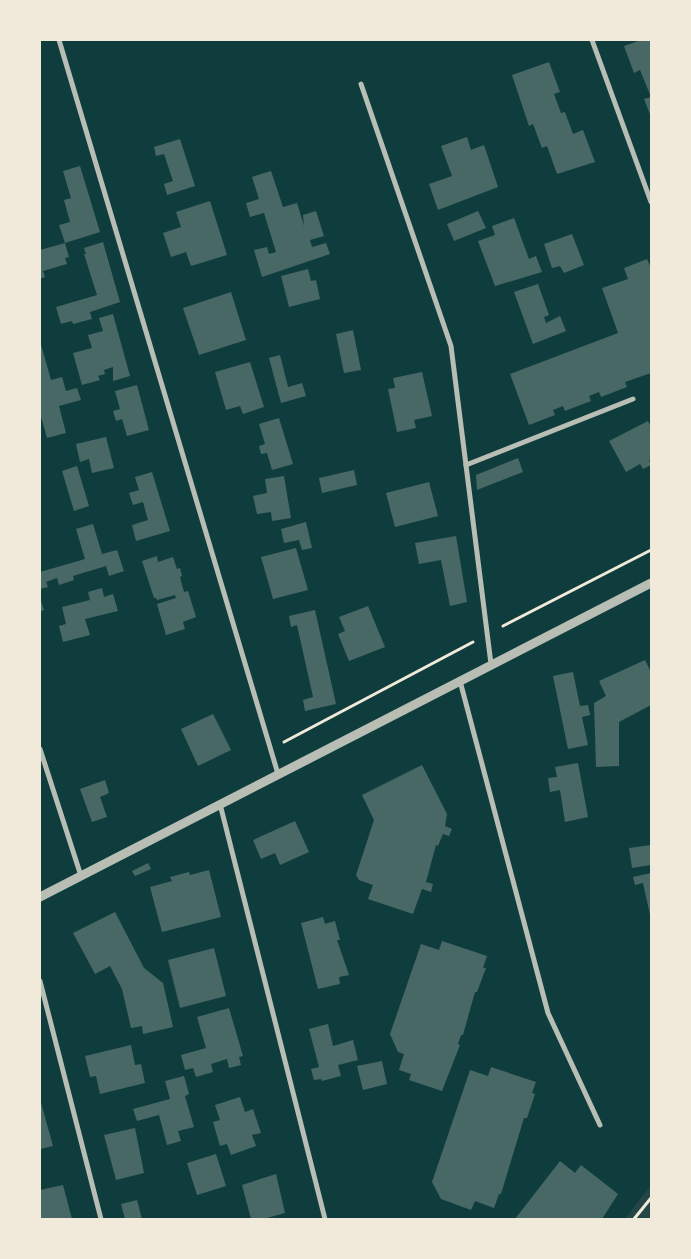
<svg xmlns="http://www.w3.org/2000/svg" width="691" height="1259" viewBox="0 0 691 1259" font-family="Inter,sans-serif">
<rect width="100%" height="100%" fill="#0f3d3e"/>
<polygon fill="#244646" points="651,1185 651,1219 625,1219"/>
<g fill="#486865">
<polygon points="641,40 651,40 651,117 644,99 651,97 640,70 634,73 624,46"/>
<polygon points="549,62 560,92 554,94 561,113 565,112 573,134 583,130 595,162 557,174 547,146 542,148 533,124 529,126 512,75"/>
<polygon points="467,137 471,150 484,145 498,187 438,210 429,184 452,176 441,146"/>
<polygon points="180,139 195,186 167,195 164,184 173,181 164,154 156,156 154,147"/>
<polygon points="80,166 100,232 65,243 59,225 70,222 64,200 71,198 63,171"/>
<polygon points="271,171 283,207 297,203 304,226 303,215 316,211 324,236 310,240 312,247 326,243 330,254 262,277 254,250 267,247 269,254 276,252 264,213 250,217 246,203 259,199 252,177"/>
<polygon points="210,201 227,255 191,266 186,252 171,257 163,233 181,227 176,212"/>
<polygon points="478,211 486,228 454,241 447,224"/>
<polygon points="514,218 529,259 536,256 542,272 495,286 478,241 495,235 492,226"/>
<polygon points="572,234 584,265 564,273 560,266 552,268 544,244"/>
<polygon points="103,242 120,302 90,312 92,319 73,324 72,321 61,324 56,307 97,295 84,254 86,254 84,248"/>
<polygon points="65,243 69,257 65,258 67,264 43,271 45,277 40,279 40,250"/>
<polygon points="647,259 651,268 651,373 625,382 627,387 601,397 599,392 589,396 591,401 565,411 563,406 553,410 555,415 529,425 510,374 618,333 602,288 628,279 624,268"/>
<polygon points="308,269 311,281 316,280 320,299 289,307 281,276"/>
<polygon points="538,284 549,315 544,317 546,323 560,316 566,331 533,344 514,292"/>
<polygon points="231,292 246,340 199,355 183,308"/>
<polygon points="113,314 130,376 113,381 113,367 104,370 105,374 98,376 100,380 82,385 73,353 92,348 88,335 103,331 99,318"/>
<polygon points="353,330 361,370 344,373 336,334"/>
<polygon points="40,341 51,380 62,377 66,391 77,388 81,400 59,406 66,433 47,438 40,413"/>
<polygon points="280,355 288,387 302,383 306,396 281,403 269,358"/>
<polygon points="250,362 264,407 243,414 240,406 226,410 215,372"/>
<polygon points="422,372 432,416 414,420 416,428 397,432 388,389 395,388 393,378"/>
<polygon points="137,385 149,430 127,436 122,419 116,421 113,411 120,409 115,391"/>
<polygon points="279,418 293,464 272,470 267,453 261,454 259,446 265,444 259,424"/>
<polygon points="648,421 651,427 651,459 649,460 651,465 643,469 640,464 626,472 609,441"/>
<polygon points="106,437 114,468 92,473 89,459 80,462 76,444"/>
<polygon points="518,458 523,472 477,490 476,475"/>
<polygon points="77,466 89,506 74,511 62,471"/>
<polygon points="354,470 357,485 322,493 319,478"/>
<polygon points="152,472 170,531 136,541 132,525 148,520 143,502 133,505 129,493 139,490 135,477"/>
<polygon points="284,476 291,518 272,521 271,512 257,514 253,496 267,493 265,479"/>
<polygon points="429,482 438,516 395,527 386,493"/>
<polygon points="306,522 312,548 302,550 299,540 284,543 281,529"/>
<polygon points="93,524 102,554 117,550 124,571 109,576 106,566 73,576 74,580 59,585 57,578 46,582 48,587 40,589 40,572 85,559 76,529"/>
<polygon points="456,536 467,602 450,606 441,560 419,564 415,543"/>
<polygon points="296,548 308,590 273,599 261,557"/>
<polygon points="157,556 158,562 173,557 177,569 180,568 182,576 180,577 184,592 188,591 196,617 183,622 185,629 166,635 157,604 176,598 175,595 157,600 156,598 154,598 142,561"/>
<polygon points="102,588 104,597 113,594 118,611 85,619 90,635 63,642 59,626 66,624 62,607 90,600 88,592"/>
<polygon points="40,598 44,610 40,611"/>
<polygon points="368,606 385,647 349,661 338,634 345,631 339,617"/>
<polygon points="315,610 336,704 305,711 303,700 313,697 297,625 291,627 289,616"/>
<polygon points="645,660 651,672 651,705 619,722 619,766 596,767 594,703 606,696 599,681"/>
<polygon points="573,672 580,706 588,705 590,715 582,717 588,745 568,749 553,676"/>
<polygon points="213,714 231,750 198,766 181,729"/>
<polygon points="578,763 588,817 565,822 560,790 550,792 548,778 557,777 555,767"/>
<polygon points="422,765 447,814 445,826 452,829 449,836 443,834 438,846 436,845 426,882 433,884 431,892 422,889 413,914 368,899 373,885 359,880 356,875 374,820 362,795"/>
<polygon points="105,780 109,793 100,797 107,817 92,822 80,789"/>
<polygon points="295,821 309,852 280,865 275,853 261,859 253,840"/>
<polygon points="651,845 651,865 632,868 629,848"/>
<polygon points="148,863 151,869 135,876 132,871"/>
<polygon points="209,870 221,917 162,932 150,887 172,881 170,877 189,872 190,875"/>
<polygon points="651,873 651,915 650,915 643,883 635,885 633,877"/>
<polygon points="115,912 144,968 163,983 173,1027 143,1034 142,1026 131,1028 122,989 110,966 95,974 73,933"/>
<polygon points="323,917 325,924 335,921 340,940 337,940 349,975 339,977 340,984 318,989 301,923"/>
<polygon points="442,941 487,956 483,968 486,968 477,992 475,992 463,1035 461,1035 458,1044 460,1045 442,1091 409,1080 411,1074 399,1070 404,1054 398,1052 390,1034 421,944 439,950"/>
<polygon points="214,948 226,996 180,1008 168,960"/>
<polygon points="229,1008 243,1056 239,1057 241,1065 229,1068 227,1059 211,1064 213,1072 196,1077 193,1068 185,1070 181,1055 206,1048 197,1017"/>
<polygon points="328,1024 333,1046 353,1040 358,1060 338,1065 341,1076 322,1081 321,1079 314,1080 311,1069 319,1067 309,1029"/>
<polygon points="131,1045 135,1065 141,1064 145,1083 100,1094 96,1076 90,1077 85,1056"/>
<polygon points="382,1061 387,1084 363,1090 357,1066"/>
<polygon points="491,1067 536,1082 532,1093 535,1094 527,1118 524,1118 501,1194 499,1194 494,1208 475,1201 471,1210 441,1199 432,1182 470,1070 488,1076"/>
<polygon points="184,1076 189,1094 185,1096 194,1127 178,1131 181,1141 167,1145 159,1115 137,1121 133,1109 170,1099 165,1081"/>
<polygon points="240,1097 245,1112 253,1109 261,1133 252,1135 256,1146 231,1155 227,1144 220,1146 213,1122 220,1120 215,1105"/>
<polygon points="40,1099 53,1146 40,1149"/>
<polygon points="135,1128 144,1173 116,1180 104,1135"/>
<polygon points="216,1154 226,1186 197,1195 187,1163"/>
<polygon points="560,1161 575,1173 581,1165 618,1194 602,1219 515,1219"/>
<polygon points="276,1174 285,1213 263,1219 251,1219 242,1185"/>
<polygon points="63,1185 72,1219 40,1219 40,1190"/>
<polygon points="137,1200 142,1219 125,1219 121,1204"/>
</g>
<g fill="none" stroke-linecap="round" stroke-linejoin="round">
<g stroke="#f1e9da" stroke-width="3">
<polyline points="503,626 651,550"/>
<polyline points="284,742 473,642"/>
<polyline points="634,1219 651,1198"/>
</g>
<g stroke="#b8beb3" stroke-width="5">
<polyline points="59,40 278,774"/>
<polyline points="592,40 651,202"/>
<polyline points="361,84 451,346 491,664"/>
<polyline points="466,465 633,399"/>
<polyline points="460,681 548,1013 600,1125"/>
<polyline points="40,749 81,876"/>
<polyline points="220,804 325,1219"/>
<polyline points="40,981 101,1219"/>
</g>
<polyline stroke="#b8beb3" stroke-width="9" points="40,897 651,583"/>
</g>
<rect width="691" height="1259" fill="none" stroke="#f1e9da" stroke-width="82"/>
</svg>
